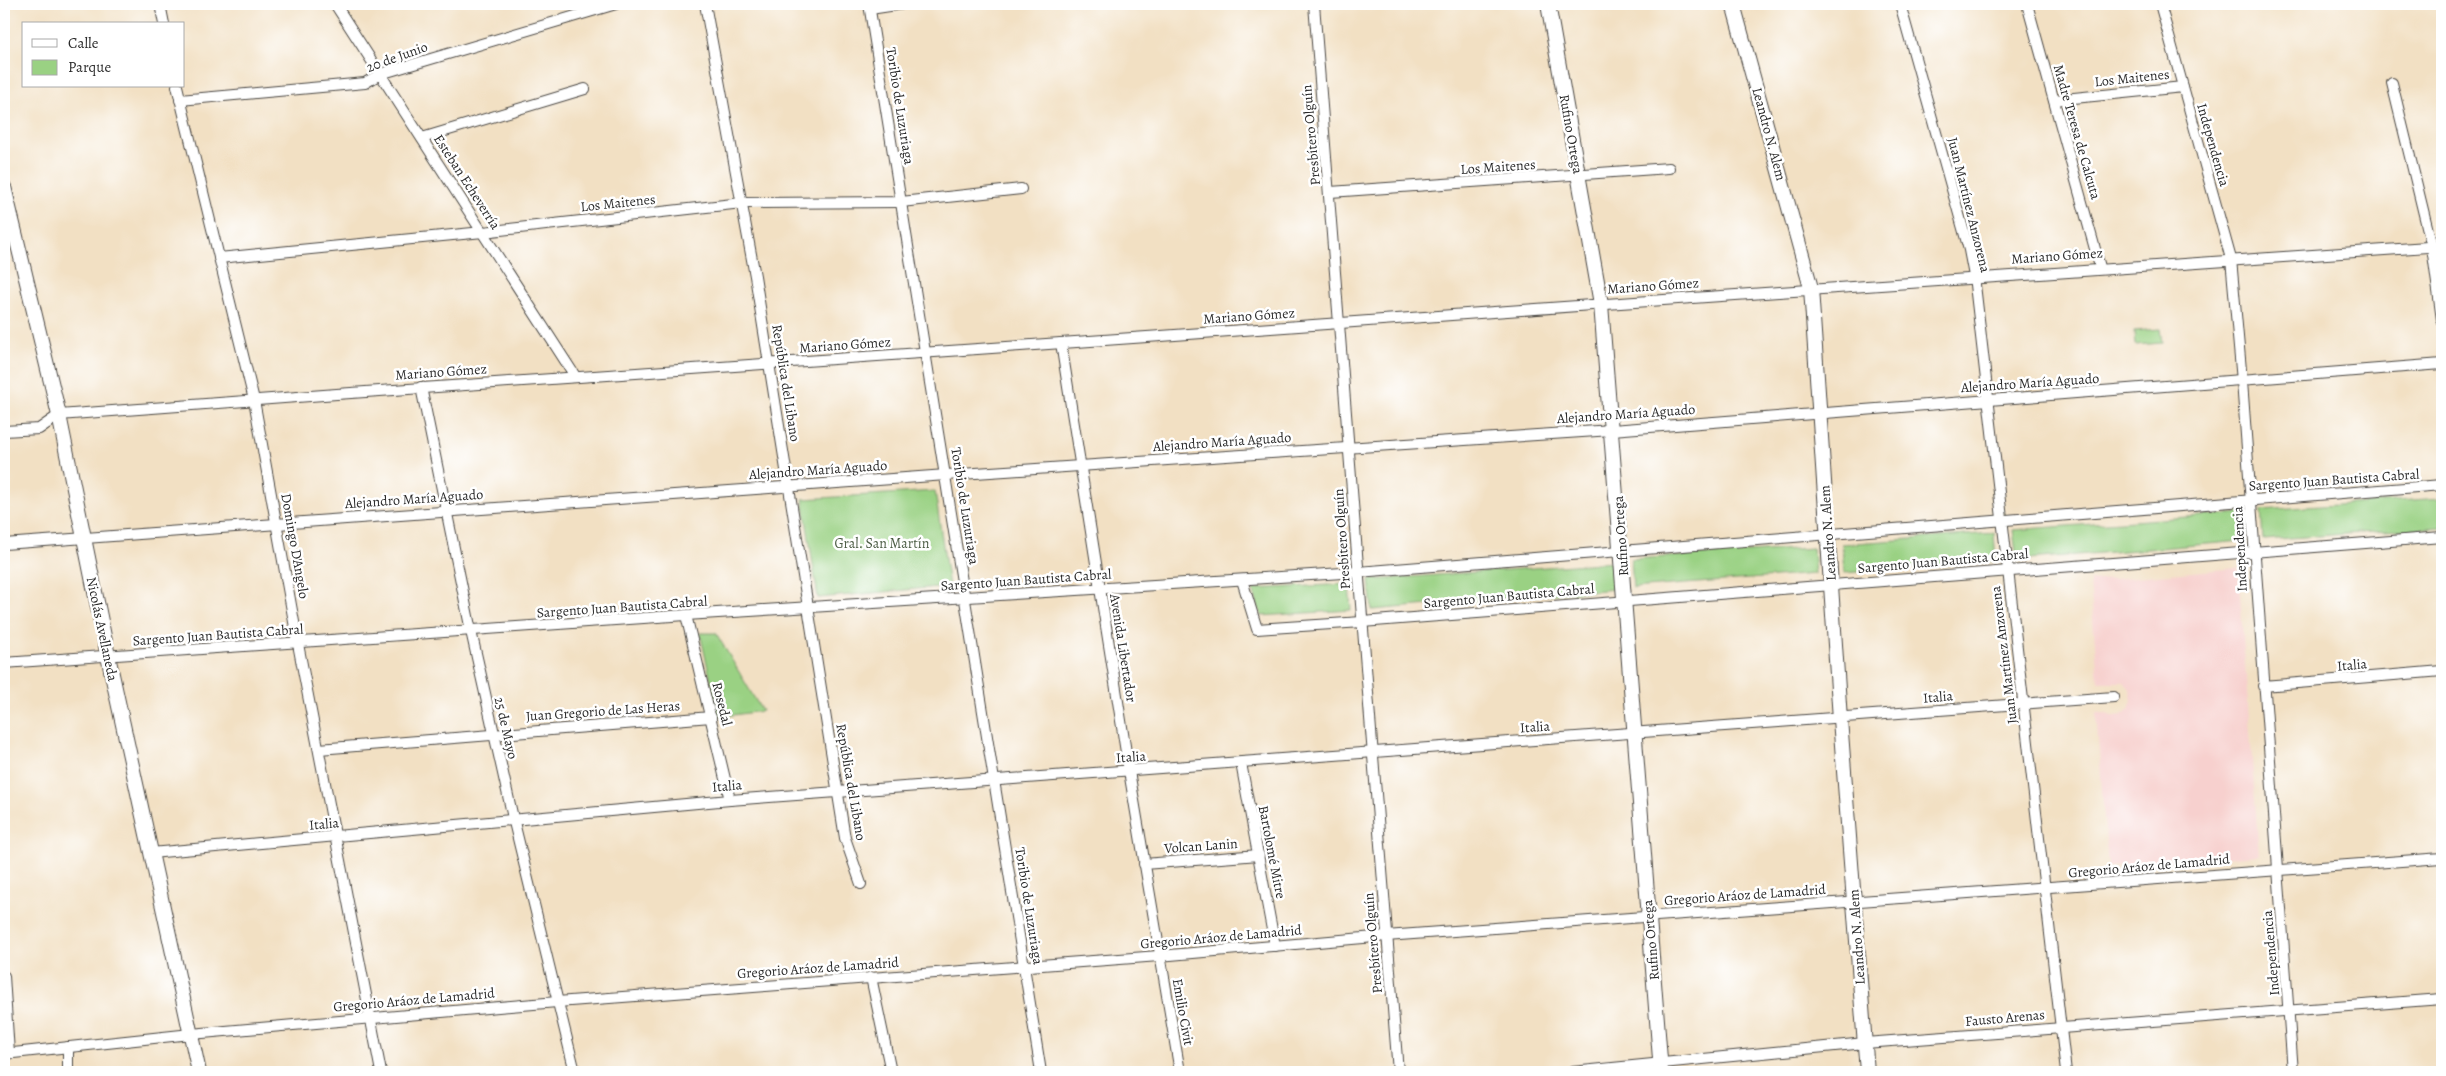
<svg xmlns="http://www.w3.org/2000/svg" width="2446" height="1076" viewBox="0 0 2446 1076" font-family="Alegreya,serif">
<rect width="100%" height="100%" fill="#fff"/>
<filter id="ink" filterUnits="userSpaceOnUse"><feTurbulence type="fractalNoise" baseFrequency=".02" numOctaves="2"/><feDisplacementMap in="SourceGraphic" scale="10" xChannelSelector="R" yChannelSelector="G"/><feConvolveMatrix kernelMatrix="1 2 1 2 8 2 1 2 1" color-interpolation-filters="sRGB"/></filter>
<filter id="wash" filterUnits="userSpaceOnUse"><feTurbulence type="fractalNoise" baseFrequency=".0096" numOctaves="4" result="noise"/><feDisplacementMap in="SourceGraphic" scale="20" xChannelSelector="R" yChannelSelector="G"/><feGaussianBlur stdDeviation="1.12" result="paint"/><feColorMatrix in="noise" values="0 0 0 0 0 0 0 0 0 0 0 0 0 0 0 0 0 1.4 0 .05"/><feComposite in="paint" operator="in"/></filter>
<g filter="url(#wash)">
<rect width="100%" height="100%" fill="#f2e0c3"/>
<polygon fill="#f7d0ce" points="2238,568 2259,855 2108,867 2096,713 2104,713 2114,717 2122,715 2129,709 2132,700 2130,689 2124,682 2098,682 2090,581"/>
<g fill="#9ad183" stroke="#627e57">
<polygon points="2160,329 2162,343 2135,345 2134,331"/>
<polygon points="935,491 949,586 818,598 803,499"/>
<polygon points="2442,498 2442,527 2263,540 2261,510"/>
<polygon points="2241,513 2243,541 2017,560 2013,530"/>
<polygon points="1994,533 1996,561 1844,573 1842,544"/>
<polygon points="1813,548 1815,574 1633,588 1631,559"/>
<polygon points="1614,562 1615,589 1372,610 1369,580"/>
<polygon points="1349,584 1351,610 1261,616 1253,589"/>
<polygon points="700,633 716,633 762,711 719,717"/>
</g>
</g>
<g filter="url(#ink)">
<g fill="none" stroke-linecap="round" stroke-linejoin="round">
<g stroke="#494642" stroke-width="12">
<g id="minor">
<polyline points="160,4 164,24"/>
<polyline points="335,4 575,376"/>
<polyline points="705,4 755,276 845,838 861,884"/>
<polyline points="869,4 1041,1072"/>
<path d="M1314,4C1344,360 1367,716 1398,1072"/>
<polyline points="1900,4 1969,250 1974,276 2066,1072"/>
<polyline points="2027,4 2100,267"/>
<polyline points="2160,4 2231,259 2242,381 2293,1072"/>
<polyline points="870,9 903,4"/>
<polyline points="2392,83 2432,247 2442,320"/>
<polyline points="177,86 254,400 298,644 381,1072"/>
<polyline points="180,100 365,83 380,74 616,4"/>
<polyline points="2054,100 2183,87"/>
<polyline points="422,138 585,89"/>
<polyline points="1330,192 1669,168"/>
<polyline points="219,258 483,232 742,203 901,202 1021,189"/>
<polyline points="1061,343 1129,771 1180,1072"/>
<polyline points="421,387 471,631 513,818 575,1072"/>
<path d="M4,431L39,429L59,415C426,386 793,363 1161,336C1588,306 2015,273 2442,246"/>
<polyline points="4,544 946,475 1612,430 2442,364"/>
<polyline points="1242,580 1257,629 1362,622 2442,537"/>
<polyline points="686,615 730,800"/>
<polyline points="4,663 686,615 1358,572 2442,485"/>
<polyline points="2263,686 2442,671"/>
<polyline points="319,749 711,717"/>
<polyline points="1241,763 1275,946"/>
<polyline points="151,853 730,800 2114,697"/>
<polyline points="1144,864 1259,855"/>
<polyline points="4,976 9,1053"/>
<polyline points="871,977 891,1072"/>
<polyline points="68,1047 68,1072"/>
<polyline points="4,1054 191,1034 557,1002 1159,956 1386,936 2442,858"/>
<polyline points="1572,1072 1865,1043 2442,999"/>
</g>
</g>
<g stroke="#494642" stroke-width="16">
<g id="tertiary">
<polyline points="1548,4 1601,304 1661,1072"/>
<polyline points="1733,4 1811,288 1840,719 1867,1072"/>
<polyline points="4,187 59,415 108,656 199,1072"/>
</g>
</g>
<use href="#minor" stroke="#fff" stroke-width="10"/>
<use href="#tertiary" stroke="#fff" stroke-width="14"/>
</g>
</g>
<g text-anchor="middle" dominant-baseline="central" stroke-width="5" stroke-linejoin="round" paint-order="stroke">
<g font-size="14" fill="#2b2b2b" stroke="#fff">
<text transform="translate(397 57) rotate(-20)">20 de Junio</text>
<text transform="translate(2132 78) rotate(-6)">Los Maitenes</text>
<text transform="translate(900 106) rotate(81)">Toribio de Luzuriaga</text>
<text transform="translate(2077 132) rotate(74)">Madre Teresa de Calcuta</text>
<text transform="translate(1571 134) rotate(80)">Rufino Ortega</text>
<text transform="translate(1769 134) rotate(75)">Leandro N. Alem</text>
<text transform="translate(1311 135) rotate(-95)">Presbítero Olguín</text>
<text transform="translate(2213 145) rotate(74)">Independencia</text>
<text transform="translate(1498 167) rotate(-4)">Los Maitenes</text>
<text transform="translate(467 182) rotate(57)">Esteban Echeverría</text>
<text transform="translate(618 203) rotate(-6)">Los Maitenes</text>
<text transform="translate(1969 205) rotate(76)">Juan Martínez Anzorena</text>
<text transform="translate(2057 256) rotate(-4)">Mariano Gómez</text>
<text transform="translate(1653 286) rotate(-4)">Mariano Gómez</text>
<text transform="translate(1249 316) rotate(-4)">Mariano Gómez</text>
<text transform="translate(845 345) rotate(-4)">Mariano Gómez</text>
<text transform="translate(441 372) rotate(-4)">Mariano Gómez</text>
<text transform="translate(786 383) rotate(81)">República del Libano</text>
<text transform="translate(2030 383) rotate(-4)">Alejandro María Aguado</text>
<text transform="translate(1626 414) rotate(-4)">Alejandro María Aguado</text>
<text transform="translate(1222 442) rotate(-4)">Alejandro María Aguado</text>
<text transform="translate(818 470) rotate(-4)">Alejandro María Aguado</text>
<text transform="translate(2334 480) rotate(-4)">Sargento Juan Bautista Cabral</text>
<text transform="translate(414 499) rotate(-4)">Alejandro María Aguado</text>
<text transform="translate(965 506) rotate(81)">Toribio de Luzuriaga</text>
<text transform="translate(1828 533) rotate(-94)">Leandro N. Alem</text>
<text transform="translate(1621 536) rotate(-94)">Rufino Ortega</text>
<text transform="translate(1342 539) rotate(-94)">Presbítero Olguín</text>
<text transform="translate(295 546) rotate(80)">Domingo D'Angelo</text>
<text transform="translate(2240 549) rotate(-93)">Independencia</text>
<text transform="translate(1943 561) rotate(-5)">Sargento Juan Bautista Cabral</text>
<text transform="translate(1026 580) rotate(-4)">Sargento Juan Bautista Cabral</text>
<text transform="translate(1509 596) rotate(-5)">Sargento Juan Bautista Cabral</text>
<text transform="translate(622 607) rotate(-4)">Sargento Juan Bautista Cabral</text>
<text transform="translate(102 629) rotate(78)">Nicolás Avellaneda</text>
<text transform="translate(218 635) rotate(-4)">Sargento Juan Bautista Cabral</text>
<text transform="translate(1123 648) rotate(81)">Avenida Libertador</text>
<text transform="translate(2004 655) rotate(-97)">Juan Martínez Anzorena</text>
<text transform="translate(2352 665) rotate(-5)">Italia</text>
<text transform="translate(1938 697) rotate(-5)">Italia</text>
<text transform="translate(722 704) rotate(76)">Rosedal</text>
<text transform="translate(603 711) rotate(-4)">Juan Gregorio de Las Heras</text>
<text transform="translate(1535 727) rotate(-4)">Italia</text>
<text transform="translate(506 728) rotate(77)">25 de Mayo</text>
<text transform="translate(1131 757) rotate(-4)">Italia</text>
<text transform="translate(851 782) rotate(80)">República del Libano</text>
<text transform="translate(727 786) rotate(-5)">Italia</text>
<text transform="translate(324 824) rotate(-5)">Italia</text>
<text transform="translate(1201 846) rotate(-4)">Volcan Lanin</text>
<text transform="translate(1272 852) rotate(79)">Bartolomé Mitre</text>
<text transform="translate(2149 866) rotate(-5)">Gregorio Aráoz de Lamadrid</text>
<text transform="translate(1745 895) rotate(-4)">Gregorio Aráoz de Lamadrid</text>
<text transform="translate(1029 906) rotate(81)">Toribio de Luzuriaga</text>
<text transform="translate(1221 937) rotate(-5)">Gregorio Aráoz de Lamadrid</text>
<text transform="translate(1857 937) rotate(-94)">Leandro N. Alem</text>
<text transform="translate(1651 940) rotate(-95)">Rufino Ortega</text>
<text transform="translate(1373 943) rotate(-95)">Presbítero Olguín</text>
<text transform="translate(2271 953) rotate(-95)">Independencia</text>
<text transform="translate(818 968) rotate(-4)">Gregorio Aráoz de Lamadrid</text>
<text transform="translate(414 1000) rotate(-5)">Gregorio Aráoz de Lamadrid</text>
<text transform="translate(1183 1012) rotate(80)">Emilio Civit</text>
<text transform="translate(2005 1018) rotate(-5)">Fausto Arenas</text>
</g>
<g font-size="14" fill="#4c5d45" stroke="#fff">
<text x="882" y="543">Gral. San Martín</text>
</g>
</g>
<rect width="2446" height="1076" fill="none" stroke="#fff" stroke-width="20"/>
<rect x="22" y="22" width="162" height="65" fill="#ffffff" stroke="#aaaaaa"/>
<rect x="32" y="39" width="25" height="8" fill="#ffffff" stroke="#aaaaaa"/>
<text x="68" y="48" font-size="15" fill="#2b2b2b">Calle</text>
<rect x="32" y="60" width="25" height="15" fill="#9ad183" stroke="#aaaaaa"/>
<text x="68" y="72" font-size="15" fill="#2b2b2b">Parque</text>
</svg>
